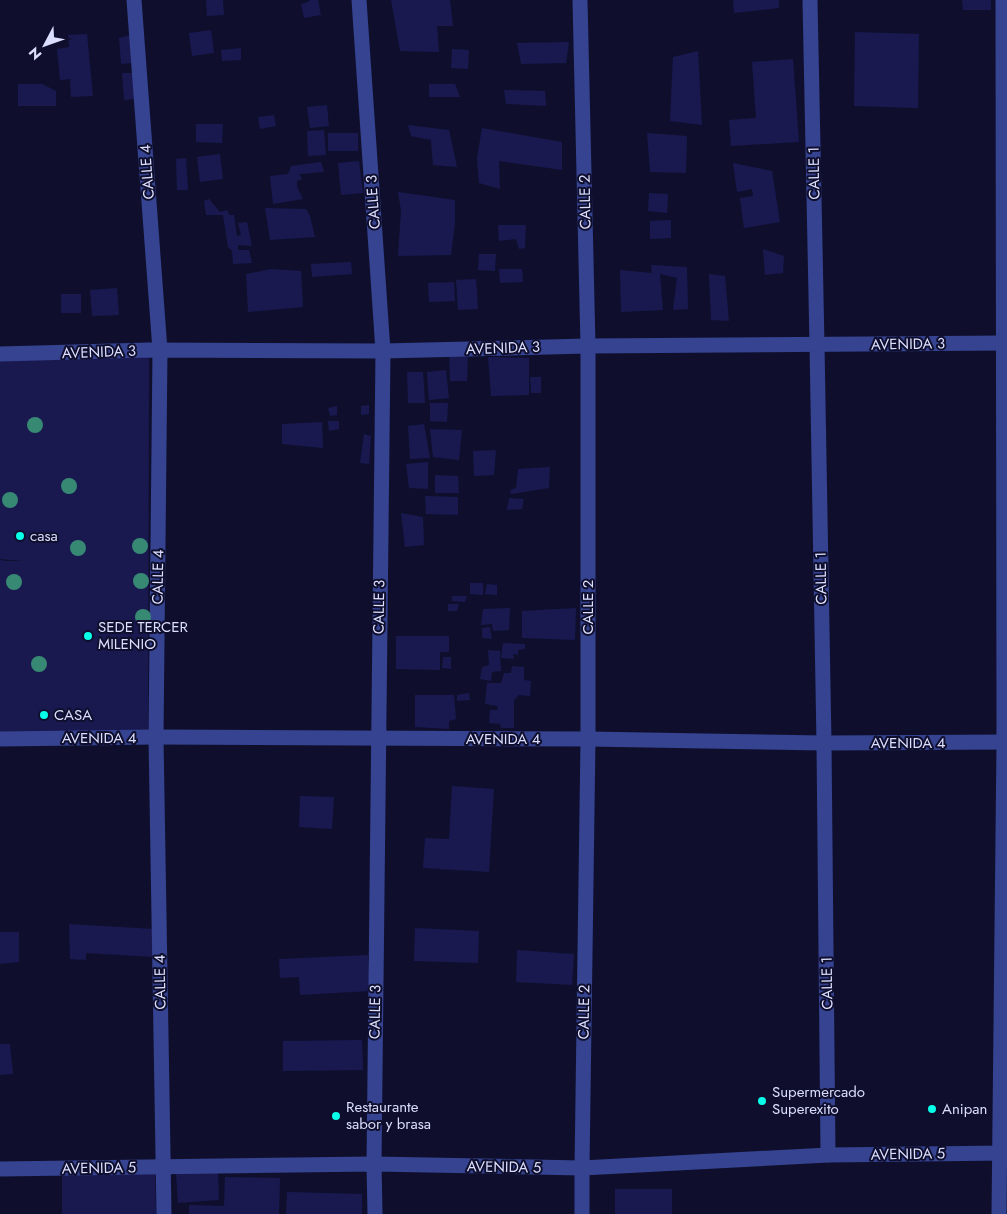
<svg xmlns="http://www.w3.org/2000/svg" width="1007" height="1214" viewBox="0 0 1007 1214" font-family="Jost,sans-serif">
<rect width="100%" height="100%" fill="#0f0f2d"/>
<g fill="#191950">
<polygon points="206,0 223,0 224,15 207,16"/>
<polygon points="310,0 318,0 321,15 304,18 301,4 308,2"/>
<polygon points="391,0 450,0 453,26 437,26 439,52 400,51"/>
<polygon points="733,0 779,0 779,8 734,13"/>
<polygon points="962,0 991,0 991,10 963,10"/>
<polygon points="211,30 214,53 192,56 189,33"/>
<polygon points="855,32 919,34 918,108 854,106"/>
<polygon points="87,34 93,96 71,97 70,79 60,80 57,49 69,47 68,35"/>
<polygon points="131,35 133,63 121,64 119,38"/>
<polygon points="569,42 566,63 521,64 517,43"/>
<polygon points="241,48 241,60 222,61 221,50"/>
<polygon points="452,49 469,50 468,69 451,68"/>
<polygon points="698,51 702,125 670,121 673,57"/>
<polygon points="793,59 799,142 731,146 729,120 756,118 752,62"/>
<polygon points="122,73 136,73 138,99 124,100"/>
<polygon points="18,84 42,84 56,91 56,106 18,106"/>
<polygon points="429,84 455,84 460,97 429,97"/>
<polygon points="504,90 545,91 546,106 506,104"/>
<polygon points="327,105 329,126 310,128 307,107"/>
<polygon points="274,115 276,126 260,129 258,117"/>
<polygon points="196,124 223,124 222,143 196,142"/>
<polygon points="408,125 449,130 457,167 433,165 431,140 411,136"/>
<polygon points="482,128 562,142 562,170 499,161 500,189 479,183 477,158"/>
<polygon points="324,130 326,155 308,156 307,131"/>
<rect x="328" y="133" width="30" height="18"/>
<polygon points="647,133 687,136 686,173 650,172"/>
<polygon points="220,154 223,179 200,182 197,157"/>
<polygon points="186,158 188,190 177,190 176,159"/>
<polygon points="359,161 363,193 341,195 338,163"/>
<polygon points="321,162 324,172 299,174 302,179 297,181 297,187 303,199 273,204 270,176 288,174 291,166"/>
<polygon points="733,163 772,171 780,222 744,228 740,198 753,196 752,189 737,192"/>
<polygon points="398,192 455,200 455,223 451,255 398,256 401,211"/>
<polygon points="649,193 668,194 667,213 648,211"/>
<polygon points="209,199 220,212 227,210 229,215 234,215 237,236 241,235 238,223 247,222 252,246 238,245 238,250 249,250 252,263 233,264 232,251 228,247 223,215 206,215 204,201"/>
<polygon points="265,208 306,209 310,216 315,237 270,240"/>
<polygon points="671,220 671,238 650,239 650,221"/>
<polygon points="498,225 526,225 525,248 519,249 516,239 499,241"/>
<polygon points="763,249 784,256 783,273 765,275"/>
<polygon points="479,254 496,254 495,271 478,270"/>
<polygon points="351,262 352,274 312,277 311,264"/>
<polygon points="651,265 687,267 688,309 673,310 677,278 660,274 663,310 621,312 620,270 652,273"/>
<polygon points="271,269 301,271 303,307 248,312 246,274"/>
<polygon points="499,269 522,269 523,282 500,283"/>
<polygon points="709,274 725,276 729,321 711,320"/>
<polygon points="476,279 478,309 458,310 456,280"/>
<polygon points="454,282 455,301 429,302 428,283"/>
<polygon points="117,288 119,315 92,316 90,290"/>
<rect x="61" y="294" width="20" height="19"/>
<polygon points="149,350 148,737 0,739 0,560 7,561 25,561 0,559 0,354"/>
<polygon points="449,353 468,354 467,381 450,381"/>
<polygon points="488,357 529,358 529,395 491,396"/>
<polygon points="446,370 449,398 429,400 427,372"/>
<polygon points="407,372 423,372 425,403 408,403"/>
<polygon points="530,377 541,377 541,393 531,393"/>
<polygon points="430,403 448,403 447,422 430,421"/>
<polygon points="369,405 369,414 361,415 361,406"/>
<polygon points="337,406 337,415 330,416 328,408"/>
<polygon points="328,421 339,421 339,429 329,431"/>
<polygon points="322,422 323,448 282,444 282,424"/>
<polygon points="424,424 430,458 410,459 408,426"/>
<polygon points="430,429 462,430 459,460 433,457"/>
<polygon points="364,434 371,436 369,464 360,463"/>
<polygon points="496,450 494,475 474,476 473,451"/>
<polygon points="428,462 428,489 409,488 406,464"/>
<polygon points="550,467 549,488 511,494 510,490 516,488 518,469"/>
<polygon points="435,475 458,476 459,493 435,493"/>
<polygon points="425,496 458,497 458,515 426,514"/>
<polygon points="509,498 524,499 522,509 507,510"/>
<polygon points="401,513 423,517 424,545 405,547"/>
<polygon points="470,583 483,583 483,595 470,594"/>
<polygon points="487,584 497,585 497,595 485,594"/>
<polygon points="452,596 467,596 465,602 452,601"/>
<polygon points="448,604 459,604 457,611 448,611"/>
<polygon points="510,608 509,630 493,631 492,624 481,625 483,609"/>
<polygon points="576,608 575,640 522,638 522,611"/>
<polygon points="490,627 492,639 482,638 482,628"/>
<polygon points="396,636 449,636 449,652 440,652 440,670 396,669"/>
<polygon points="503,643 525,644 525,649 518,650 518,655 513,654 514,659 501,658"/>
<polygon points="488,650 500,651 501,671 492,672 491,681 480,679 482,667 489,665"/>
<polygon points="443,657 451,657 451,669 442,668"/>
<polygon points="512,666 524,667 524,680 531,681 530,696 519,695 514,700 514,728 501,728 500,724 489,723 490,710 498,710 497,706 485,704 487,683 501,683 504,673 511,673"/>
<polygon points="469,693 470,700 457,701 457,695"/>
<polygon points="415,695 454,695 456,719 449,721 449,729 415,727"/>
<polygon points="452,786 494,789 489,872 423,868 425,838 449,839"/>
<polygon points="300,796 334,797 332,829 299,827"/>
<polygon points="69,924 154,929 153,957 86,953 86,960 70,959"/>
<polygon points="415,928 479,931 478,963 414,961"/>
<polygon points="0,932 19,932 19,962 0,964"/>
<polygon points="517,950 574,954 572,985 516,982"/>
<polygon points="368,955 370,991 300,995 299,977 280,978 279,959"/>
<polygon points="362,1040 363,1070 283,1071 283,1041"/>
<polygon points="0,1044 10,1044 13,1074 0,1075"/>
<polygon points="62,1169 155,1171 156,1214 62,1214"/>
<polygon points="218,1170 219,1200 178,1203 176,1173"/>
<polygon points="225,1177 280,1178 279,1214 189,1214 189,1205 224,1206"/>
<rect x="615" y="1189" width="57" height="25"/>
<polygon points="287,1192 362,1194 362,1214 286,1214"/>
</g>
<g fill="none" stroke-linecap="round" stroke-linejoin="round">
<g stroke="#354391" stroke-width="15">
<polyline points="134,0 160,350 156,737 164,1214"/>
<polyline points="359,0 383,351 374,1164 375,1214"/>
<polyline points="580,0 588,346 588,739 582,1168 582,1214"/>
<polyline points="810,0 817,345 824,743 828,1155"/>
<polyline points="0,354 149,350 383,351 588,346 1007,343"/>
<polyline points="0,739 156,737 588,739 824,743 1007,742"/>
<polyline points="0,1169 374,1164 582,1168 828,1155 1007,1153"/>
<polyline points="999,1214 1004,742 1003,0"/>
</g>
</g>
<g fill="#388973">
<circle cx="35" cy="425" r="8"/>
<circle cx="69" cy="486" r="8"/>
<circle cx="10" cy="500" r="8"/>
<circle cx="140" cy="546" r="8"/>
<circle cx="78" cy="548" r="8"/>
<circle cx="141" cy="581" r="8"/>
<circle cx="14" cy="582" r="8"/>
<circle cx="143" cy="617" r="8"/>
<circle cx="39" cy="664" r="8"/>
</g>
<g fill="#07ffe9" stroke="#0f0f2d" stroke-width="2">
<circle cx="20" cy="536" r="5"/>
<circle cx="88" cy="636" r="5"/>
<circle cx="44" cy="715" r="5"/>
<circle cx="762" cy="1101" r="5"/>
<circle cx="932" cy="1109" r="5"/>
<circle cx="336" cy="1116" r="5"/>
</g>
<g text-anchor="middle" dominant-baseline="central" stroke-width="4" stroke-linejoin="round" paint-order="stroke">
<g font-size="15" fill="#dbdeff" stroke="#0f0f2d">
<text transform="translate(147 172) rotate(-94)">CALLE 4</text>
<text transform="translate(814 173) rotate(-91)">CALLE 1</text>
<text transform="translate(373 202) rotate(-94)">CALLE 3</text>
<text transform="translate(585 202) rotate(-91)">CALLE 2</text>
<text transform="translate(908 344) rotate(-1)">AVENIDA 3</text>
<text transform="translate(503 348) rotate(-2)">AVENIDA 3</text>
<text transform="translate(99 352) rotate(-2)">AVENIDA 3</text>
<text transform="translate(158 577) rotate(-89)">CALLE 4</text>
<text transform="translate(821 578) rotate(-91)">CALLE 1</text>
<text transform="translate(379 607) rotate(-89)">CALLE 3</text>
<text transform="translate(588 607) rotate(-90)">CALLE 2</text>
<text x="99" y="738">AVENIDA 4</text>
<text x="503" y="739">AVENIDA 4</text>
<text x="908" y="743">AVENIDA 4</text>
<text transform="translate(160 982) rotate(-91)">CALLE 4</text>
<text transform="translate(827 983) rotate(-91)">CALLE 1</text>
<text transform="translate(375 1012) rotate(-89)">CALLE 3</text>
<text transform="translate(584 1012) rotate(-89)">CALLE 2</text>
<text transform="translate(908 1154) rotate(-1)">AVENIDA 5</text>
<text transform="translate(504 1167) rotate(1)">AVENIDA 5</text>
<text transform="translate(99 1168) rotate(-1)">AVENIDA 5</text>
</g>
<g font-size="15" fill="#dbdeff" stroke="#0f0f2d" text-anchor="start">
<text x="30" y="536">casa</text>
<text x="98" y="627">SEDE TERCER<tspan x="98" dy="17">MILENIO</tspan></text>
<text x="54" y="715">CASA</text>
<text x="772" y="1092">Supermercado<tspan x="772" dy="17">Superexito</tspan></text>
<text x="346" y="1107">Restaurante<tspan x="346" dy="17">sabor y brasa</tspan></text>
<text x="942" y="1109">Anipan</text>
</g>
</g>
<g transform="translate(45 45) rotate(229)" stroke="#0f0f2d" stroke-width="4" paint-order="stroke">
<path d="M0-4L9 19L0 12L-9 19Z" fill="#dbdeff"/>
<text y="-8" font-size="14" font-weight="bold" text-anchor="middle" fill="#dbdeff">N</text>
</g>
</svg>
